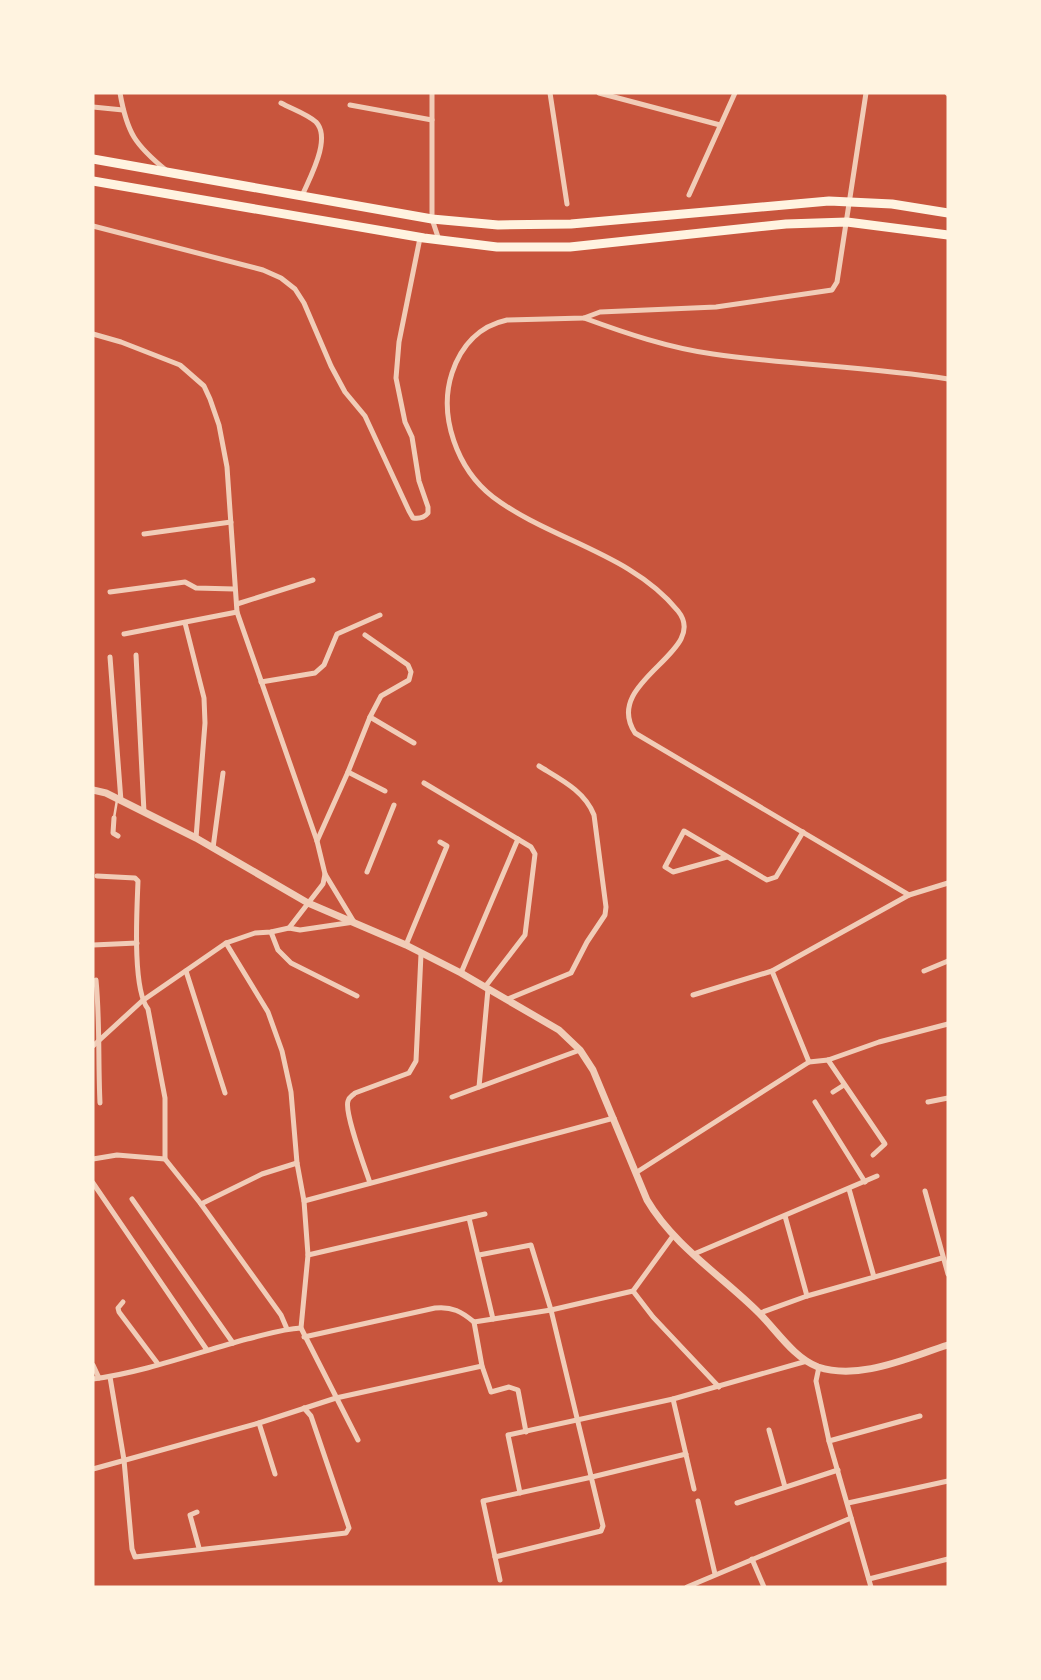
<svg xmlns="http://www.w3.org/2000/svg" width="1041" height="1680" viewBox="0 0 1041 1680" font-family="'Roboto Condensed',sans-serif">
<rect width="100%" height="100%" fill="#c8553d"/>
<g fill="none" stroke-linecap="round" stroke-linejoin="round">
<polyline stroke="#f1ccb7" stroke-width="2.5" points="114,818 117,800"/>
<g stroke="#f1ccb7" stroke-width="5">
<path d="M120,93C127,133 135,145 167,171"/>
<polyline points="432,93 432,219 439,240"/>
<polyline points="550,93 567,204"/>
<polyline points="599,93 720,125"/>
<path d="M866,93L837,282L832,290L716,307L600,312L584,318L507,320C479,326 461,346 452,373C438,416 457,469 493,497C550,540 631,553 678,611C711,652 601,681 635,733L909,895L948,883"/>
<polyline points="947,93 948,94"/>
<path d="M281,103C292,109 307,114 316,122C332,139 309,179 302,196"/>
<polyline points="350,105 432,120"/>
<polyline points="93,107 123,110"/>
<polyline points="689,195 735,93"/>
<path d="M93,226L263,270L281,278L295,289L304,303L331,366L345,392L365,416L409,511L413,518C419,519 424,518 428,513V507L419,481L412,437L405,422L396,378L399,342L420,238"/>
<path d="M584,318C625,333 669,348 713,354C791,365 870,367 948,379"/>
<polyline points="93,334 121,342 180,365 204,386 210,399 219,425 227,467 237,612 317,841 325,874 354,922 300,930 289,928 271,932 255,933 226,943 142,1001 93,1046"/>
<polyline points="144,534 231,522"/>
<polyline points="110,592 185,582 196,588 234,589"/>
<polyline points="237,604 313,580"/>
<polyline points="185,623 204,698 205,723 196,838"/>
<polyline points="124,634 237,612"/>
<polyline points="136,655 144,812"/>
<polyline points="110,657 121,801"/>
<polyline points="261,682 315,673 324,665 337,634 380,615"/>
<polyline points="370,717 414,743"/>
<polyline points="348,772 385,791"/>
<polyline points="424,783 531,847 535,854 525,935 485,987"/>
<polyline points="114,818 113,833 118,836"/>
<polyline points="317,841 348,772 370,717 381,696 409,680 411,672 408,665 365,635"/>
<polyline points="213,848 223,773"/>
<polyline points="727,857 673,872 665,867 684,831 767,880 776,877 803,832"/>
<polyline points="367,872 394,805"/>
<path d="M97,876L135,878L138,881C137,909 132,989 148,1009L165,1098V1159L201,1204L281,1315L287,1329"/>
<polyline points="289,928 323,884 325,874"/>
<polyline points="271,932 278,950 291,963 357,996"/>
<polyline points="226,943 268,1012 282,1051 291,1092 297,1163 304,1201 308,1255 301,1328 358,1440"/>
<polyline points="93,945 137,943"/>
<polyline points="406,945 447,846 440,842"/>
<polyline points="186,971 225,1093"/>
<polyline points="772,971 809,1062"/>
<polyline points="924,971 948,961"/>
<polyline points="461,973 518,839"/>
<path d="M96,980C100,1021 98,1062 100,1103"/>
<polyline points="693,995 772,971 909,895"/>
<path d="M508,999L571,973L587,942L605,915L606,907L594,815C585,791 560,779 539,766"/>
<polyline points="828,1060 885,1144 873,1155"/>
<polyline points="479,1087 488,989"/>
<polyline points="833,1092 844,1085"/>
<polyline points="452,1097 580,1050"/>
<polyline points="815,1102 865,1182"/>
<polyline points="928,1102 948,1098"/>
<polyline points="93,1159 117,1155 165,1159"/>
<polyline points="637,1172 809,1062 828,1060 879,1042 948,1024"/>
<polyline points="93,1183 207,1350"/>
<path d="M370,1183C365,1168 344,1112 348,1101C349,1097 352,1096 355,1093L409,1073L416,1061L421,954"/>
<polyline points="849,1189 874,1277"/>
<polyline points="925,1191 948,1274"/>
<polyline points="132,1199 233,1343"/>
<polyline points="304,1201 614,1118"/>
<polyline points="201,1204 262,1174 297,1163"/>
<polyline points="785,1216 807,1296"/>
<polyline points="469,1218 493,1319"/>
<polyline points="694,1254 877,1176"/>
<polyline points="308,1255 485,1214"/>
<polyline points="479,1255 531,1245 551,1310 603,1526 601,1531 495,1557 483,1501 592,1477 686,1454"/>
<polyline points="633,1291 653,1317 719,1387"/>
<polyline points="123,1302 118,1308 119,1312 158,1364"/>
<polyline points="760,1313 807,1296 942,1258"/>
<polyline points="474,1322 482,1366 491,1392 509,1387 518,1390 526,1432"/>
<path d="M304,1337L435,1308C452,1306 462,1312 474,1322L551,1310L633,1291L673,1236"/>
<polyline points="93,1365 99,1378"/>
<polyline points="819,1367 816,1381 829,1441 871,1587"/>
<polyline points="110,1377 124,1460 132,1549 135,1557 346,1533 349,1528 311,1416 304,1408"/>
<path d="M93,1379C145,1372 196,1353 247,1339C265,1335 282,1329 301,1328"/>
<polyline points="673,1399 694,1489"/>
<polyline points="259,1423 275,1474"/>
<polyline points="769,1430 785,1487"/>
<polyline points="829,1441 920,1416"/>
<polyline points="93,1469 259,1423 336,1398 482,1366"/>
<polyline points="520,1493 508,1435 673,1399 807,1361"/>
<polyline points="698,1501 715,1574"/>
<polyline points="737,1503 838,1470"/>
<polyline points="848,1503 948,1481"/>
<polyline points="197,1512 190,1515 199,1548"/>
<polyline points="495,1557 500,1580"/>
<polyline points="752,1559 764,1587"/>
<polyline points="869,1579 948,1559"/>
<polyline points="687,1587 851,1518"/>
</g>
<path stroke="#f1ccb7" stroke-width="7" d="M93,790L106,793L196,838L308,903L406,945L461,973L559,1030L580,1050L593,1070L647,1200C674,1246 722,1276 759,1313C777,1331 794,1358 818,1367C860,1381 909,1357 948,1345"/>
<g stroke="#fff3e0" stroke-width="9">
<polyline points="93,159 432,219 498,225 571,224 829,201 892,204 948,213"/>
<polyline points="93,181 424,238 497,247 570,247 786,224 847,222 948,235"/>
</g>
</g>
<rect width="1041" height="1680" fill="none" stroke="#fff3e0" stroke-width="189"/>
</svg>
